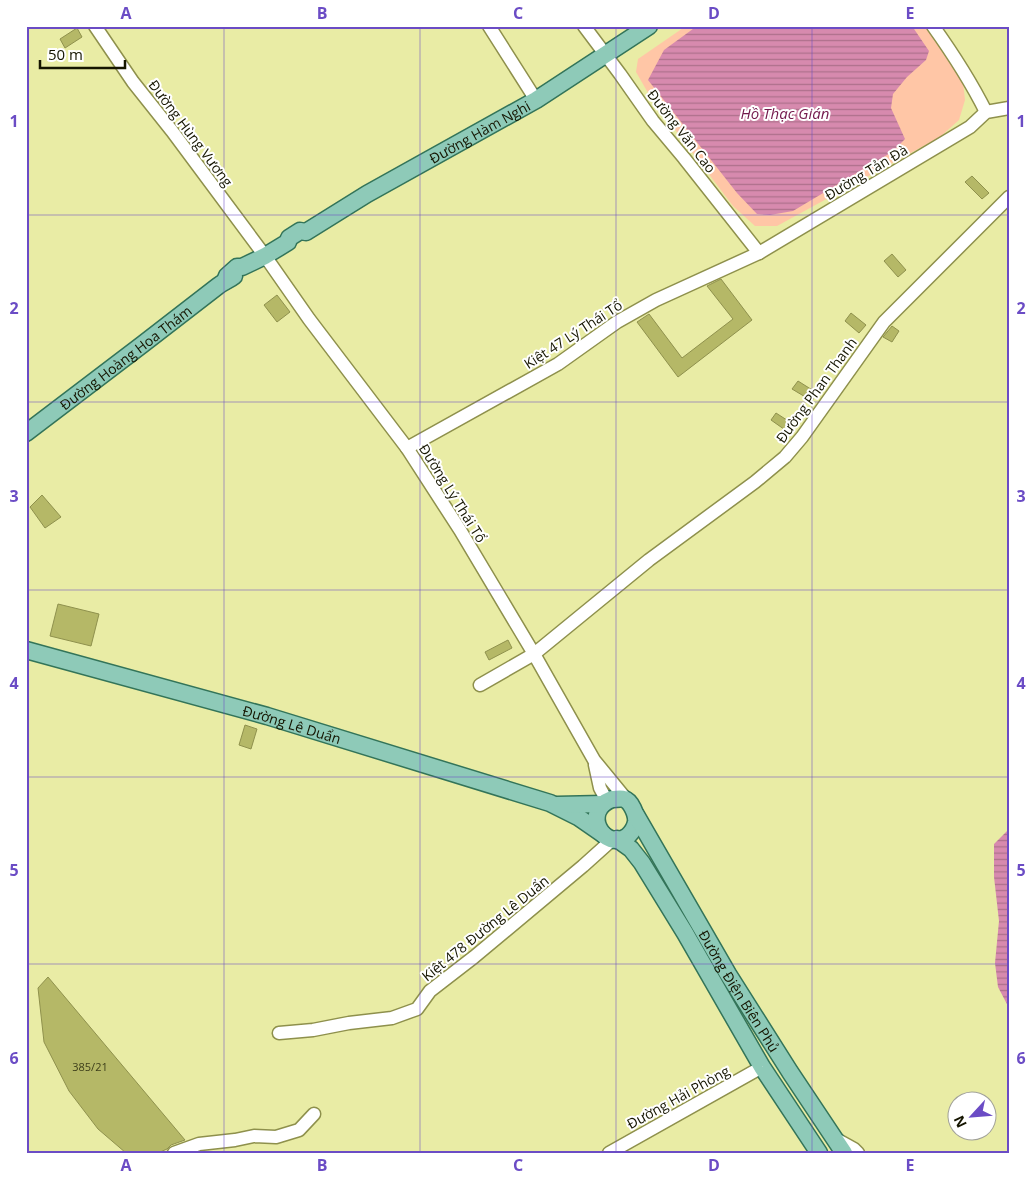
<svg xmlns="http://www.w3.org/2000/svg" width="1035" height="1179" viewBox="0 0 1035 1179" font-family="'Open Sans',sans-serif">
<defs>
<pattern id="water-rules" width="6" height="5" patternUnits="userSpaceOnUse" patternTransform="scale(1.25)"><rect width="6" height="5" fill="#d78aae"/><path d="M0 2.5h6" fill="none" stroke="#ad708b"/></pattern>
</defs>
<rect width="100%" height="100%" fill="#e9eca5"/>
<polygon fill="#ffc6a6" points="686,26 925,26 963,82 965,100 959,120 940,137 777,226 755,226 733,206 651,98 636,72 638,59"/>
<g fill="url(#water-rules)">
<polygon points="697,26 912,26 929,51 926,60 907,77 893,94 891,108 905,139 892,152 793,211 770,215 757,214 737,193 648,80 664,50"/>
<polygon points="1009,829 1009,1008 998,987 995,963 999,921 994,877 994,844"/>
</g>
<g fill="#b5b867" stroke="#8f914d">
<polygon points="77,28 82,37 65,48 60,39"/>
<polygon points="972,176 989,193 982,199 965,182"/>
<polygon points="892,254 906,270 898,277 884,261"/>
<polygon points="721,279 752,320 678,377 637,322 649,314 682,358 733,319 707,286"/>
<polygon points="277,295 290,312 277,322 264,305"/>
<polygon points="851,313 866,325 859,333 845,321"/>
<polygon points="892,326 899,331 892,342 883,337"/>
<polygon points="798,381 817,393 812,401 792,389"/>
<polygon points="776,413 793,424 788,432 771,420"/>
<polygon points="42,495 61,517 45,528 30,507"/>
<polygon points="58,604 99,614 91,646 50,636"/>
<polygon points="508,640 512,648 489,660 485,652"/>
<polygon points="245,725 257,729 251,749 239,745"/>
<polygon points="48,977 185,1140 171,1145 167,1149 158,1153 126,1153 98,1129 69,1091 44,1042 38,988"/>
</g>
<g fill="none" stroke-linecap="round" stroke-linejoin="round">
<g stroke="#8e904c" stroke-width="15">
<g id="minor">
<polyline points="95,26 133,82 172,131 265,256 309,319 407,448 460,530 534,654 594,760 626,799"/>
<polyline points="489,26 536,100"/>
<polyline points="584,26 620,74 653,121 684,158 759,253"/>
<path d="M933,26C953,54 971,82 986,112"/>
<polyline points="407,448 558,364 617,322 656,300 759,253 970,127 986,112 1009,108"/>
<polyline points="480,685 534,654 649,560 755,482 785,457 802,437 884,322 1009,197"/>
<polyline points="595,765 600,788 607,801"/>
<polyline points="279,1033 313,1030 349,1023 392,1018 417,1009 430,991 474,957 583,866 613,839"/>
<polyline points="836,1139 854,1149 858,1153"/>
<polyline points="174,1153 199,1144 235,1140 254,1136 276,1137 299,1130 314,1114"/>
<polyline points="609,1153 762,1067"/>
</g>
</g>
<g stroke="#337459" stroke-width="19">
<g id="major">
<path id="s1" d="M225,281L227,276L237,267H242L265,256L288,242L289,238L300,231L306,232L367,194L536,100L649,26"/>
<path id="s2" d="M26,433L143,344L218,286C223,282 229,280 234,276"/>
<path id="s3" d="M26,650L267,716L550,803L578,817L604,835"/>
<path d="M612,799C616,799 621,798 624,799C631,801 637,815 636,822C635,828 632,832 628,836C604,853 580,811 612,799Z"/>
<polyline points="557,805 603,804"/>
<path id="s4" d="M636,815L728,974L790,1072L844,1153"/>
<polyline points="617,839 631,849 642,863 685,933 762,1067 819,1153"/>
</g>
</g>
<use href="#minor" stroke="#fff" stroke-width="12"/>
<use href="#major" stroke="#8ecab8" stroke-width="16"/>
</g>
<path fill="none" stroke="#6b4cc5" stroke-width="1" stroke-opacity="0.55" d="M224,26V1153M420,26V1153M616,26V1153M812,26V1153M26,215H1009M26,402H1009M26,590H1009M26,777H1009M26,964H1009"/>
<g text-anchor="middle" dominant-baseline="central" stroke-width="4" stroke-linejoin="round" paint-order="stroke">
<g font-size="11" fill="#3d3e1a">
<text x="90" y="1066">385/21</text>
</g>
<g font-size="14" fill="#151500" stroke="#fff">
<text transform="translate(682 131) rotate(52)">Đường Văn Cao</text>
<text stroke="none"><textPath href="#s1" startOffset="300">Đường Hàm Nghi</textPath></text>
<text transform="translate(191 133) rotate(53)">Đường Hùng Vương</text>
<text transform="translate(866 172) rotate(-31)">Đường Tản Đà</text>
<text transform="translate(573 334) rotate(-33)">Kiệt 47 Lý Thái Tổ</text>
<text stroke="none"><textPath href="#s2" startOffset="125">Đường Hoàng Hoa Thám</textPath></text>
<text transform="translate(816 390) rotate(-54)">Đường Phan Thanh</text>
<text transform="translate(453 493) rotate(58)">Đường Lý Thái Tổ</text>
<text stroke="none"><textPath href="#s3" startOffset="276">Đường Lê Duẩn</textPath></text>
<text transform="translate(485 928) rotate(-39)">Kiệt 478 Đường Lê Duẩn</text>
<text stroke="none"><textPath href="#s4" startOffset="204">Đường Điện Biên Phủ</textPath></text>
<text transform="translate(678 1097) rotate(-29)">Đường Hải Phòng</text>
</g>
<g font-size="15" font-style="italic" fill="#73184c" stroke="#fff">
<text x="785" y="113">Hồ Thạc Gián</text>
</g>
</g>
<rect width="1035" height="1179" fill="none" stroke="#ffffff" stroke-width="55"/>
<g transform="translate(972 1116) rotate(244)"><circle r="24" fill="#ffffff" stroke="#a1a199"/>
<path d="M0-4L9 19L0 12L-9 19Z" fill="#6b4cc5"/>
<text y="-8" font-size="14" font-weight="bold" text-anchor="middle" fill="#151500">N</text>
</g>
<path d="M40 60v8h85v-8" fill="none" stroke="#151500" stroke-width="2.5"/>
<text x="48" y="60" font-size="15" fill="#151500" stroke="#ffffff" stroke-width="4" paint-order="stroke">50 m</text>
<rect x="28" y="28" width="980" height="1124" fill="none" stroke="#6b4cc5" stroke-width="2"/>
<g font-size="16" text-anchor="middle" font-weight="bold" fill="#6b4cc5">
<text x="126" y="19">A</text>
<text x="322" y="19">B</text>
<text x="518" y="19">C</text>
<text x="714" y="19">D</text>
<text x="910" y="19">E</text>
<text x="14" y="127">1</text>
<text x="1021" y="127">1</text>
<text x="14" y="314">2</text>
<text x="1021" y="314">2</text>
<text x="14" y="502">3</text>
<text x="1021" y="502">3</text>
<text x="14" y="689">4</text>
<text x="1021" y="689">4</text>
<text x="14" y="876">5</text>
<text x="1021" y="876">5</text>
<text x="14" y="1064">6</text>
<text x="1021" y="1064">6</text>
<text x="126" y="1171">A</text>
<text x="322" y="1171">B</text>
<text x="518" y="1171">C</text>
<text x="714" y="1171">D</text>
<text x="910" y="1171">E</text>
</g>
</svg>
